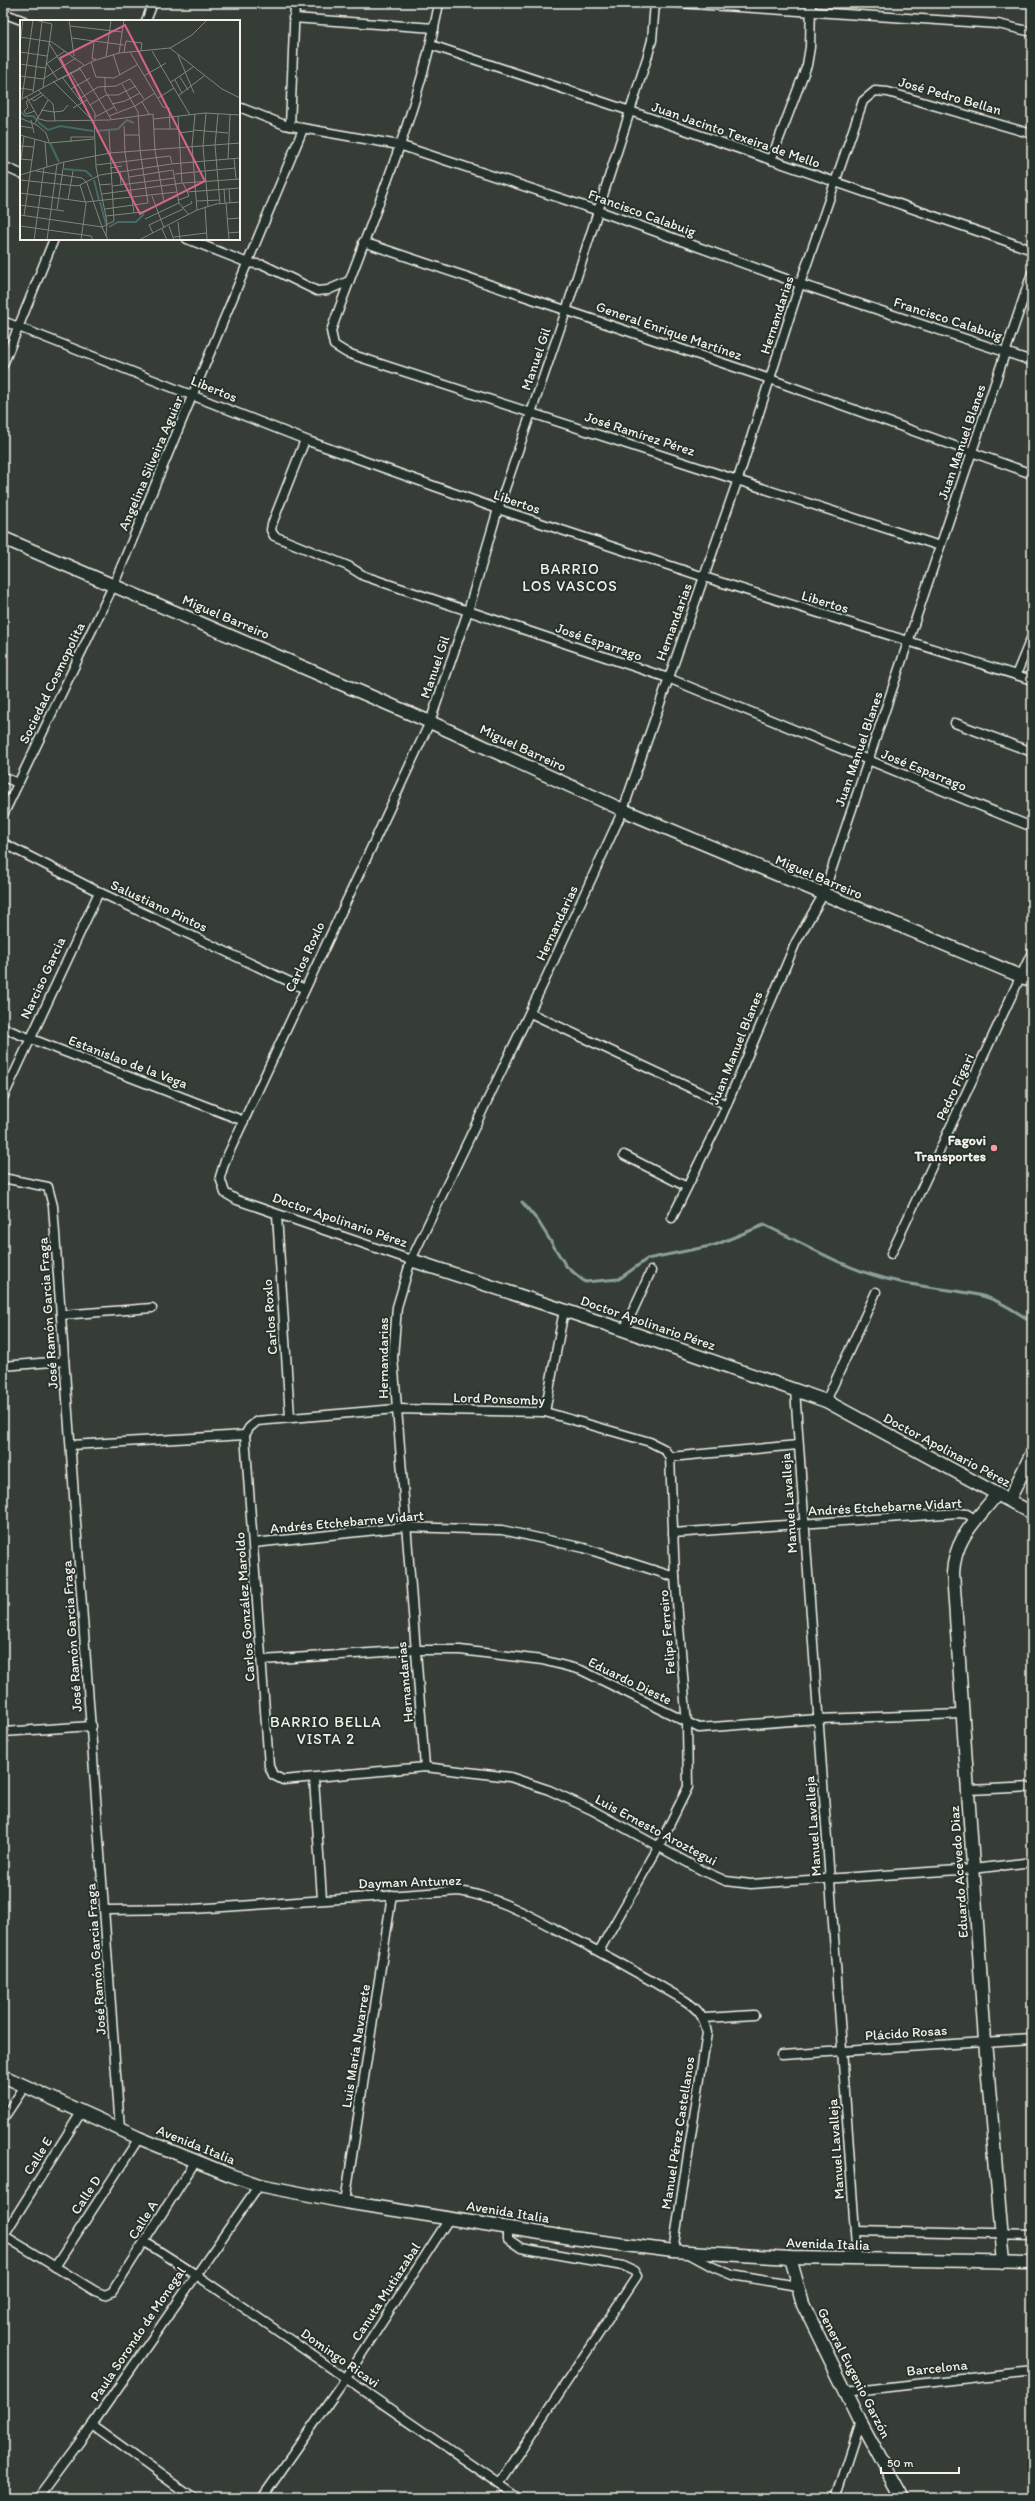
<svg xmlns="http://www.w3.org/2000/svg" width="1035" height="2501" viewBox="0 0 1035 2501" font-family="Itim,sans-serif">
<rect width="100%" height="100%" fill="#353d36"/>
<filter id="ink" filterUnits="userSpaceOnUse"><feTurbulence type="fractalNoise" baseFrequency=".025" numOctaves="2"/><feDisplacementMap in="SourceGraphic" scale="8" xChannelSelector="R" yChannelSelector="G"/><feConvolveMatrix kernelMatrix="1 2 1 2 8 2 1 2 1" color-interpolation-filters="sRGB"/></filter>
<g filter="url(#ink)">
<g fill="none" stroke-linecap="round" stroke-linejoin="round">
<path stroke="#8ba09b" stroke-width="3" d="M522,1202L538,1221L566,1266L585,1282L619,1279L647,1259L715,1245L764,1225C802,1242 839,1266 880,1277C912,1287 945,1288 978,1295C998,1299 1015,1311 1032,1322"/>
<g stroke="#f4f1e8" stroke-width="11">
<g id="street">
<path d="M439,3C419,114 369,224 331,331L334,345L347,353L940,546"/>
<polyline points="677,3 998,24 1032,32"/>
<polyline points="3,13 24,21"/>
<polyline points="293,18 434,28"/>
<polyline points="146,21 153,3"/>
<polyline points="431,45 630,111 1032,250"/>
<polyline points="239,107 285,125 399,145 599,211 800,284 1032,361"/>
<polyline points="290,126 295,3"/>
<polyline points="771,160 807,65 810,47 811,3"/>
<polyline points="3,166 21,174"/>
<polyline points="187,239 248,263 264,265 317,291 328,290 349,281"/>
<polyline points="363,242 770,379 1032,474"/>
<polyline points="3,321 311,442 498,509 704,577 1032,680"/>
<polyline points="3,365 54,239"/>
<polyline points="305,440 272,524 271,530 274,536 348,566 364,576 668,678 1032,827"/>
<polyline points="1016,675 1032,636"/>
<polyline points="955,723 1032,752"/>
<polyline points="3,777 18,783"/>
<polyline points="3,815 114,584 303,129"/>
<polyline points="3,843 99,892 305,989"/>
<polyline points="530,1013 727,1105"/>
<polyline points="3,1028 244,1121"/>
<polyline points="3,1098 99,892"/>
<polyline points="624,1155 687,1187"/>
<polyline points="3,1178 48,1187 53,1206 120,2129"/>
<polyline points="277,1215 290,1417"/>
<polyline points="672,1218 721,1118 796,942 823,895 1032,273"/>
<polyline points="891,1254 1032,952"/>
<polyline points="411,1260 237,1200 225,1193 220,1177 225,1161 430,722 468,611 498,509 566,311 648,55 652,40 655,3"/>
<polyline points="61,1315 152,1308"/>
<polyline points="624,1330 651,1271"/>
<polyline points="3,1366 64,1361"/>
<polyline points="795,1390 857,2260"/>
<polyline points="826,1401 876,1292"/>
<polyline points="545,1412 564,1310"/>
<polyline points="71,1445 245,1435"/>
<polyline points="670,1457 664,1449 650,1442 545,1412 396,1409 257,1421 249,1428 245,1435 269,1766 273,1775 283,1780 425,1767 510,1777 549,1790 592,1810 701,1870 726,1881 751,1884 973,1869 1032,1862"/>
<polyline points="670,1457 798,1445"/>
<polyline points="673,1533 958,1513 967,1514 976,1520"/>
<polyline points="254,1543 405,1527 502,1530 584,1548 675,1577"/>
<polyline points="262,1660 416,1650 460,1650 542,1660 581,1670 699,1728 818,1719 962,1714"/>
<polyline points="3,1732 92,1726"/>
<polyline points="425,1767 393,1357 397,1307 411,1260 544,982 623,810 738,479 800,284 863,101 875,91 888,92 1032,134"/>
<polyline points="314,1779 322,1899"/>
<polyline points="969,1790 1032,1787"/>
<path d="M106,1910L193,1909L459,1891C496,1897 523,1912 555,1929C599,1951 642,1975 684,2000C698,2009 704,2016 707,2033L673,2251"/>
<polyline points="599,1951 659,1846 688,1787 687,1725 675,1577 670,1457"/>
<polyline points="705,2018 754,2015"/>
<polyline points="782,2055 1032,2039"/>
<polyline points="3,2119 25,2086"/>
<polyline points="345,2202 392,1895"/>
<polyline points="855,2231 1032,2235"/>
<polyline points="3,2235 95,2291 105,2295 112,2292 195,2162"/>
<polyline points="4,2235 82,2111"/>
<polyline points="145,2242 195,2274 519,2498"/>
<polyline points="687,2253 713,2267 732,2275 797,2286"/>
<polyline points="55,2267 139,2138"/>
<polyline points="845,2392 1032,2371"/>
<polyline points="92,2425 193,2498"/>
<polyline points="499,2484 637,2276 634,2271 623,2266 521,2248 508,2239 508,2228"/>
<polyline points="38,2498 92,2425 259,2185"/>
<polyline points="262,2498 346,2378 449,2219"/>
<polyline points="835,2498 860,2421"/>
</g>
</g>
<g stroke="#f4f1e8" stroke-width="15">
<g id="secondary">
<polyline points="3,538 430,722 623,810 1032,981"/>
<polyline points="411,1260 624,1330 826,1401 1032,1513"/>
<path d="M997,1494C976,1521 955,1537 953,1573L985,2041L1004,2262"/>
<polyline points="1009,1500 1032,1453"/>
<polyline points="3,2076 139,2138 230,2175 259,2185 345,2202 572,2238 673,2251 790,2258 1032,2262"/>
<polyline points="790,2258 803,2304 860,2421 902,2498"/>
</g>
</g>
<use href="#street" stroke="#26332d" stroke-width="8"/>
<use href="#secondary" stroke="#26332d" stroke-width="12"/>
</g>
</g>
<circle fill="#ff9aa2" stroke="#26332d" stroke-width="1.5" cx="994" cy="1148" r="4"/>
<g text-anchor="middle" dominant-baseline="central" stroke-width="4" stroke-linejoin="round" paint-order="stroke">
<g font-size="14" fill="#f4f1e8" stroke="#26332d">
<text transform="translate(950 96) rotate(16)">José Pedro Bellan</text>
<text transform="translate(736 135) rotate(19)">Juan Jacinto Texeira de Mello</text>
<text transform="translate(642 213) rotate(20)">Francisco Calabuig</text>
<text transform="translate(777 315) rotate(-72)">Hernandarias</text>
<text transform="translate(948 319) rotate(18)">Francisco Calabuig</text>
<text transform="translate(669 331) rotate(19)">General Enrique Martínez</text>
<text transform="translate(536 359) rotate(-71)">Manuel Gil</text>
<text transform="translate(214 389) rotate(22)">Libertos</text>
<text transform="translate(640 434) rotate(18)">José Ramírez Pérez</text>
<text transform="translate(962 442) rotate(-71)">Juan Manuel Blanes</text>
<text transform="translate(151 463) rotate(-67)">Angelina Silveira Aguiar</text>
<text transform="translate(517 502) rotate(19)">Libertos</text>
<text transform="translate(825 602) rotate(17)">Libertos</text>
<text transform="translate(226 617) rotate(23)">Miguel Barreiro</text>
<text transform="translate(674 622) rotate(-70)">Hernandarias</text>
<text transform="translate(599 642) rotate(19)">José Esparrago</text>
<text transform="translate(435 667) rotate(-71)">Manuel Gil</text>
<text transform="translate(52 683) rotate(-64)">Sociedad Cosmopolita</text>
<text transform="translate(523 748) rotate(25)">Miguel Barreiro</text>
<text transform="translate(859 749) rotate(-71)">Juan Manuel Blanes</text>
<text transform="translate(924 770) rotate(22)">José Esparrago</text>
<text transform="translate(819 877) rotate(23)">Miguel Barreiro</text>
<text transform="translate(159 906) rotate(25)">Salustiano Pintos</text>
<text transform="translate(557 923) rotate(-65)">Hernandarias</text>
<text transform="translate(305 957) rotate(-65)">Carlos Roxlo</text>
<text transform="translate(43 978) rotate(-65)">Narciso Garcia</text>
<text transform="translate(736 1048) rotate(-68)">Juan Manuel Blanes</text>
<text transform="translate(128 1062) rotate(21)">Estanislao de la Vega</text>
<text transform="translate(955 1087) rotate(-65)">Pedro Figari</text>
<text transform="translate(340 1220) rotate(19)">Doctor Apolinario Pérez</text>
<text transform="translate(48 1313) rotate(-94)">José Ramón Garcia Fraga</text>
<text transform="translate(270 1317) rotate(-94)">Carlos Roxlo</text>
<text transform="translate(648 1323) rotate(19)">Doctor Apolinario Pérez</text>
<text transform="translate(383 1358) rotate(-90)">Hernandarias</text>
<text transform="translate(499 1399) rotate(2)">Lord Ponsomby</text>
<text transform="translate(947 1450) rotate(28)">Doctor Apolinario Pérez</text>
<text transform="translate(789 1503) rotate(-94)">Manuel Lavalleja</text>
<text transform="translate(885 1507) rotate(-3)">Andrés Etchebarne Vidart</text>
<text transform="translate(347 1522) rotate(-5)">Andrés Etchebarne Vidart</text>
<text transform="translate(245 1607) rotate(-94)">Carlos González Maroldo</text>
<text transform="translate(667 1632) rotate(-95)">Felipe Ferreiro</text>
<text transform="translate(72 1636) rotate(-94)">José Ramón Garcia Fraga</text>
<text transform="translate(630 1681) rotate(26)">Eduardo Dieste</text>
<text transform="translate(405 1682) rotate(-95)">Hernandarias</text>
<text transform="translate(813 1826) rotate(-94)">Manuel Lavalleja</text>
<text transform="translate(656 1830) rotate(28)">Luis Ernesto Aroztegui</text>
<text transform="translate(959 1872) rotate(-94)">Eduardo Acevedo Diaz</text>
<text transform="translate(410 1882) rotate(-2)">Dayman Antunez</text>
<text transform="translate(96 1959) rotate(-94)">José Ramón Garcia Fraga</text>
<text transform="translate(906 2033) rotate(-4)">Plácido Rosas</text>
<text transform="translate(356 2046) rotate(-81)">Luis María Navarrete</text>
<text transform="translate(678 2133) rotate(-81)">Manuel Pérez Castellanos</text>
<text transform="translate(196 2145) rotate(22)">Avenida Italia</text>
<text transform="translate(836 2149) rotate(-94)">Manuel Lavalleja</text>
<text transform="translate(38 2156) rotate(-58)">Calle E</text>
<text transform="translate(86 2195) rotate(-57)">Calle D</text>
<text transform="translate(508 2212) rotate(9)">Avenida Italia</text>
<text transform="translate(143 2220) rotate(-58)">Calle A</text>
<text transform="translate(828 2244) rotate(2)">Avenida Italia</text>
<text transform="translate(386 2292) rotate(-57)">Canuta Mutiazabal</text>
<text transform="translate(138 2334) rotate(-56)">Paula Sorondo de Monegal</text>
<text transform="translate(340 2358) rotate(35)">Domingo Ricavi</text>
<text transform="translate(937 2368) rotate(-6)">Barcelona</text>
<text transform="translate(854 2373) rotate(63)">General Eugenio Garzón</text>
</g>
<g font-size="14" font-weight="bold" fill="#f4f1e8" stroke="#26332d" text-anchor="end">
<text x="986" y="1140">Fagovi<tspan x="986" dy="16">Transportes</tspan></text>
</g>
<g font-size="15" letter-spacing="1" fill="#f4f1e8" stroke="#26332d">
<text x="570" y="569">BARRIO<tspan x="570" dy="17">LOS VASCOS</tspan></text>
<text x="326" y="1722">BARRIO BELLA<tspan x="326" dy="17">VISTA 2</tspan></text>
</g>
</g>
<g transform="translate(20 20)">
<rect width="220" height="220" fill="#353d36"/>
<path fill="none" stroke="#456a68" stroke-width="2" d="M0,91L5,96H13L18,101M18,102L28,110L40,106L73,111M76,111L98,109L107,100L114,103M30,123L39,142M44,149L66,151L72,157M74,160L79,180M80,182L86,204M89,207L98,202H116L124,194"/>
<path fill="none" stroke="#81857d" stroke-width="1" d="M15,0L32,4L23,67M49,0L54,36M50,6L102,12M0,17L32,22L64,45M52,18L104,25M74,22L72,39H76M29,23L47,53M0,24L3,0M150,28L202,69L220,78M132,31L170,95M0,32L27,36M104,32L106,21L122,23L121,31M110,32L143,87L149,88L150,109M99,33L104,0M93,34L100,55M158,35L174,73M86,37L91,0M26,42L38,60L60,49M71,42L76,57M0,44L25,48M26,44L45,31M59,47L91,99M50,52L75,93V99M0,56L23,59L56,38M124,56L146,43M42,57L62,83M76,57L94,58L117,45M160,57L168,70M85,58V71L97,91M155,60L162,73M33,61L71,99M151,62L173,47M0,68L13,70M51,69L70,58M18,70L33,84L35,101M13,72L22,2M6,76L19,99L27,101L89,100L133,94L135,130L144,182M158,76L184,56M2,78L13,0M138,78L154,68M11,79L14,81L23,75M59,79L78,67L96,66L110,59L124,79M0,80L73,41L99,33L150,28L172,15L187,0M122,82L129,94M92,84L105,81L120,73M70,85L86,75H98L116,66M53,88L67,80M21,90L34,92L43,91L48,85M15,91L6,94L4,91L8,87L6,82L21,73M186,93L183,126L188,186M175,94L172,126L177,190M198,94L195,125L200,184M89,96L115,86L135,73M158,96L162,163M75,97L94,87M0,98L17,105L26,113L29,122M134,99L185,93L220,95M11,100L14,113M74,100L76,147L87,202L86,216M15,103L28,80M0,106L12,108M104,106L105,132L114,193M134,109H159M174,110L208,113M159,113L174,111M0,115L29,123L74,119M104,115H119M25,122L27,147M51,122V117H74M0,126L14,127M214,138L216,159M0,139L12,140M1,139L4,116M208,139L210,95M76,145L150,136L152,143M90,148L102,146M16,151L62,158L67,163L82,207L94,201L89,111M100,151L101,165M155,154L215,148M0,155L44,142L90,133L220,123M109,157L153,150L159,183L169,195M0,160L58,166L80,155L151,144L220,138M60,165L66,184L61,220M79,165L91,164M92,166L155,158M204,169L205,183M209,169L210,183M167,172L220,168M0,173L66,182L157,172M82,174L163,163L220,159M132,176L144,208M48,180L53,151M159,180L169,176L163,163M177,181L200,180M206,183L209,220M0,185L44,191M185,187L187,220M162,188L172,183L171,181M85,189L128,183L120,130L118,92L102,64M37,190L44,142M0,195L82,207L88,220M4,196L15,119M86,196L122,192L157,176M125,199L159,183M207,199L220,198M158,202L160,220M0,206L71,216L73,220M149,206L154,220M142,209L147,220M133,213L129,205L163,189M208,213L220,212M154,217L186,213M14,220L24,148M27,220L37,144M119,220L177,190L196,184L220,182"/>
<path fill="#d4648c" fill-opacity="0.15" stroke="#d4648c" stroke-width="2" d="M105,5L185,161L120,194L40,38Z"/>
<rect width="220" height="220" fill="none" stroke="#f4f1e8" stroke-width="2"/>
</g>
<rect width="1035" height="2501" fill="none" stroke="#26332d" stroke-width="16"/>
<rect x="8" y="8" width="1019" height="2485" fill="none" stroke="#f4f1e8" stroke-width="1.5" filter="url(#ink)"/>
<path d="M881 2467v6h78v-6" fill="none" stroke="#f4f1e8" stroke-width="2"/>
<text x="887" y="2467" font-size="12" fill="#f4f1e8" stroke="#26332d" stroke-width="3" paint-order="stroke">50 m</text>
</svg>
